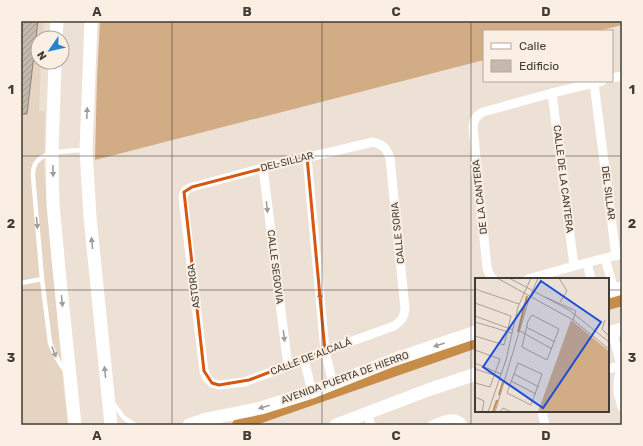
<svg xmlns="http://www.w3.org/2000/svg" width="643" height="446" viewBox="0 0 643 446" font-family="Rubik,sans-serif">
<defs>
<pattern id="building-hatch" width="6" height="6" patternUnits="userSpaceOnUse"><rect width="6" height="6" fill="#c5b9ad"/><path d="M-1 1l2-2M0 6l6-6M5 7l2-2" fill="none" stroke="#a2988e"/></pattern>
</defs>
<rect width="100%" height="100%" fill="#ede1d5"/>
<polygon fill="#e5d4c2" points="21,21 44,21 43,38 38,38 38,62 41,62 39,111 45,111 44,169 64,392 68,425 21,425"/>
<polygon fill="#d1ac85" points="100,21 622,21 622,25 598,31 484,31 484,60 95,160 97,78"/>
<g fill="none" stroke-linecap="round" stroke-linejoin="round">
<g stroke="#c78c47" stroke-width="12">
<polyline points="608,304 622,300"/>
<polyline points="238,425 476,342"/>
</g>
</g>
<polygon fill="url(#building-hatch)" stroke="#8d8377" points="21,21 38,21 27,114 21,114"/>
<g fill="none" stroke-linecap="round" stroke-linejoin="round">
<g stroke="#fff" stroke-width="4.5">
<polyline points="21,283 42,279"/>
<path d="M66,372C59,363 54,354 50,343L42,279L33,176C33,173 33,169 34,167C39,150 70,151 84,150"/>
<polyline points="113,403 124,418 135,425"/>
</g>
<g stroke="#fff" stroke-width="9">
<polyline points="612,78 622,76"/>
<polyline points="594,83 616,256"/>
<polyline points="552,93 574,266"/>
<path d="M373,142C384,145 386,148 390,158L405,309C404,318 401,321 394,326L325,351L288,366L244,382L219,385L212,383L207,378L204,371L183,198C184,191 186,189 192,187L263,168Z"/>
<polyline points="307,157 325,351 333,384"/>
<polyline points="263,168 288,366"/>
<polyline points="605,258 614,290"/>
<polyline points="587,263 591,279"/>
<path d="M493,279L491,278L487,268L473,127C474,119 476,116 483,112L552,93L602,81"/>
<polyline points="528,279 574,266 621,254"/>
<polyline points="612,331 621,365 618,383 618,393 622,407"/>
<polyline points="304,359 312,392"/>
<polyline points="608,369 622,365"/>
<polyline points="542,411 545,425"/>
<polyline points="367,414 371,425"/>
<path d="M432,425C442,421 456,413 463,425"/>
</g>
<g stroke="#fff" stroke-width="13">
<polyline points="91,21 86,150 90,217 111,425"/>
<polyline points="56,38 57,21"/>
<polyline points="55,62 52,153 53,204 59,269 75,425"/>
<polyline points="608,292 622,288"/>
<polyline points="608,333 622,329"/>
<polyline points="189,425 207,419 261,408 312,392 393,360 476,332"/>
<polyline points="336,425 428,390 476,374"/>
</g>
</g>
<defs><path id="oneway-solid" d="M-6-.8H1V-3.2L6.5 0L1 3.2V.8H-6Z"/></defs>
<g fill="#a09e9b">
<use href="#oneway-solid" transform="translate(87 113) rotate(-88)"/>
<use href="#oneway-solid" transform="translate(53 171) rotate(89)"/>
<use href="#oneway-solid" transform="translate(267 207) rotate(83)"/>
<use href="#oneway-solid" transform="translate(37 223) rotate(85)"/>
<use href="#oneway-solid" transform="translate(92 243) rotate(-96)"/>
<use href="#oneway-solid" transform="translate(320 298) rotate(-95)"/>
<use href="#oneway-solid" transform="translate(62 301) rotate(84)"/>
<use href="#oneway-solid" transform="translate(284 336) rotate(83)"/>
<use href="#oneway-solid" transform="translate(439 345) rotate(161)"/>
<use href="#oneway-solid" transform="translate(54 352) rotate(69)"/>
<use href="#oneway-solid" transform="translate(105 372) rotate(-96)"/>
<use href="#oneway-solid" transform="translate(264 407) rotate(164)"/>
</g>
<path fill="none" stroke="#d75610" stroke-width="3" stroke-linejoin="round" d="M307,157L325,351L249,380L219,385L212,383L204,371L184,192L192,187Z"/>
<path fill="none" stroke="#413c37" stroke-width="1" stroke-opacity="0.55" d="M172,21V425M322,21V425M471,21V425M21,156H622M21,290H476M608,290H622"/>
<g text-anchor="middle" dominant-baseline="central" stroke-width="4" stroke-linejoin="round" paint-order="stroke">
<g font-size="10" fill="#413c37" stroke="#faefe2">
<text transform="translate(287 162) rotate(-14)">DEL SILLAR</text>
<text transform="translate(563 179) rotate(83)">CALLE DE LA CANTERA</text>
<text transform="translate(608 193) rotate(83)">DEL SILLAR</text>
<text transform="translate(480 197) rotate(-96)">DE LA CANTERA</text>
<text transform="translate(398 233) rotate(-96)">CALLE SORIA</text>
<text transform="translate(275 267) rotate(83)">CALLE SEGOVIA</text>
<text transform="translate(194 286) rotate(-97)">ASTORGA</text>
<text transform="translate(311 357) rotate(-21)">CALLE DE ALCALÁ</text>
<text transform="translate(345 378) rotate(-20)">AVENIDA PUERTA DE HIERRO</text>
</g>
</g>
<g transform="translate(475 278)">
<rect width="134" height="134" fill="#ede1d5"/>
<path d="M96,42L134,73V134H63Z" fill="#d1ac85"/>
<path fill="none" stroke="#c78c47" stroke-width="2" d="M43,54L52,18M24,117L28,104M18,134L22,122"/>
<path fill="none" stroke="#a89f96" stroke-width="1" d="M22,0L98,42L134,71M34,0L94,32L134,64M84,0L92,13L85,24M0,11L44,26M70,19L101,33L98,42M0,25L36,38L29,67L0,58M57,37L84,51L72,82L47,69L53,43ZM0,38L38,52M130,42L127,51L134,58M0,44L37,55M51,49L80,64M45,53L77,71M0,72L25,81L15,109L0,105M0,85L26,96M43,85L67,96L56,127L32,115ZM0,91L25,99M39,96L64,109M36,103L61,116M0,119L9,123L7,134M13,134L31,82L43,29L56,0M20,134L54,21L63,0M25,134L28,130L36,134"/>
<path fill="#1d4ed8" fill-opacity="0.15" stroke="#1d4ed8" stroke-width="2" d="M66,3L126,44L68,130L8,89Z"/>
<rect width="134" height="134" fill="none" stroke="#413c37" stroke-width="2"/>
</g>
<rect width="643" height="446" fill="none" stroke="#faefe2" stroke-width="44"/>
<rect x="483" y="30" width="130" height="52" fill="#faefe2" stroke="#b0a79e"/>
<rect x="491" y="43" width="20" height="6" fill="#ffffff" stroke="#b0a79e"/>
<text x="519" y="50" font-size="12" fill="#413c37">Calle</text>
<rect x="491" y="60" width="20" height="12" fill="#c5b9ad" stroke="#b0a79e"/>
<text x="519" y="70" font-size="12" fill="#413c37">Edificio</text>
<g transform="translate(50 50) rotate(236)"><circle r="19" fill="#faefe2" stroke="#b0a79e"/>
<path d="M0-3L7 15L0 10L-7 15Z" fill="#2783d0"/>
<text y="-6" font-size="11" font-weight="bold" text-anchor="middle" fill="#413c37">N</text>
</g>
<rect x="22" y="22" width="599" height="402" fill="none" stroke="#413c37" stroke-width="1.5"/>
<g font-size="13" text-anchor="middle" font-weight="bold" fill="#413c37">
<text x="97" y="16">A</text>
<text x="247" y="16">B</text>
<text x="396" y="16">C</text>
<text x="546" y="16">D</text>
<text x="11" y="94">1</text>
<text x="632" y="94">1</text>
<text x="11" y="228">2</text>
<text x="632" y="228">2</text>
<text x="11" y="362">3</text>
<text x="632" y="362">3</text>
<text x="97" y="440">A</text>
<text x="247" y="440">B</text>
<text x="396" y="440">C</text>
<text x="546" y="440">D</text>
</g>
</svg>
